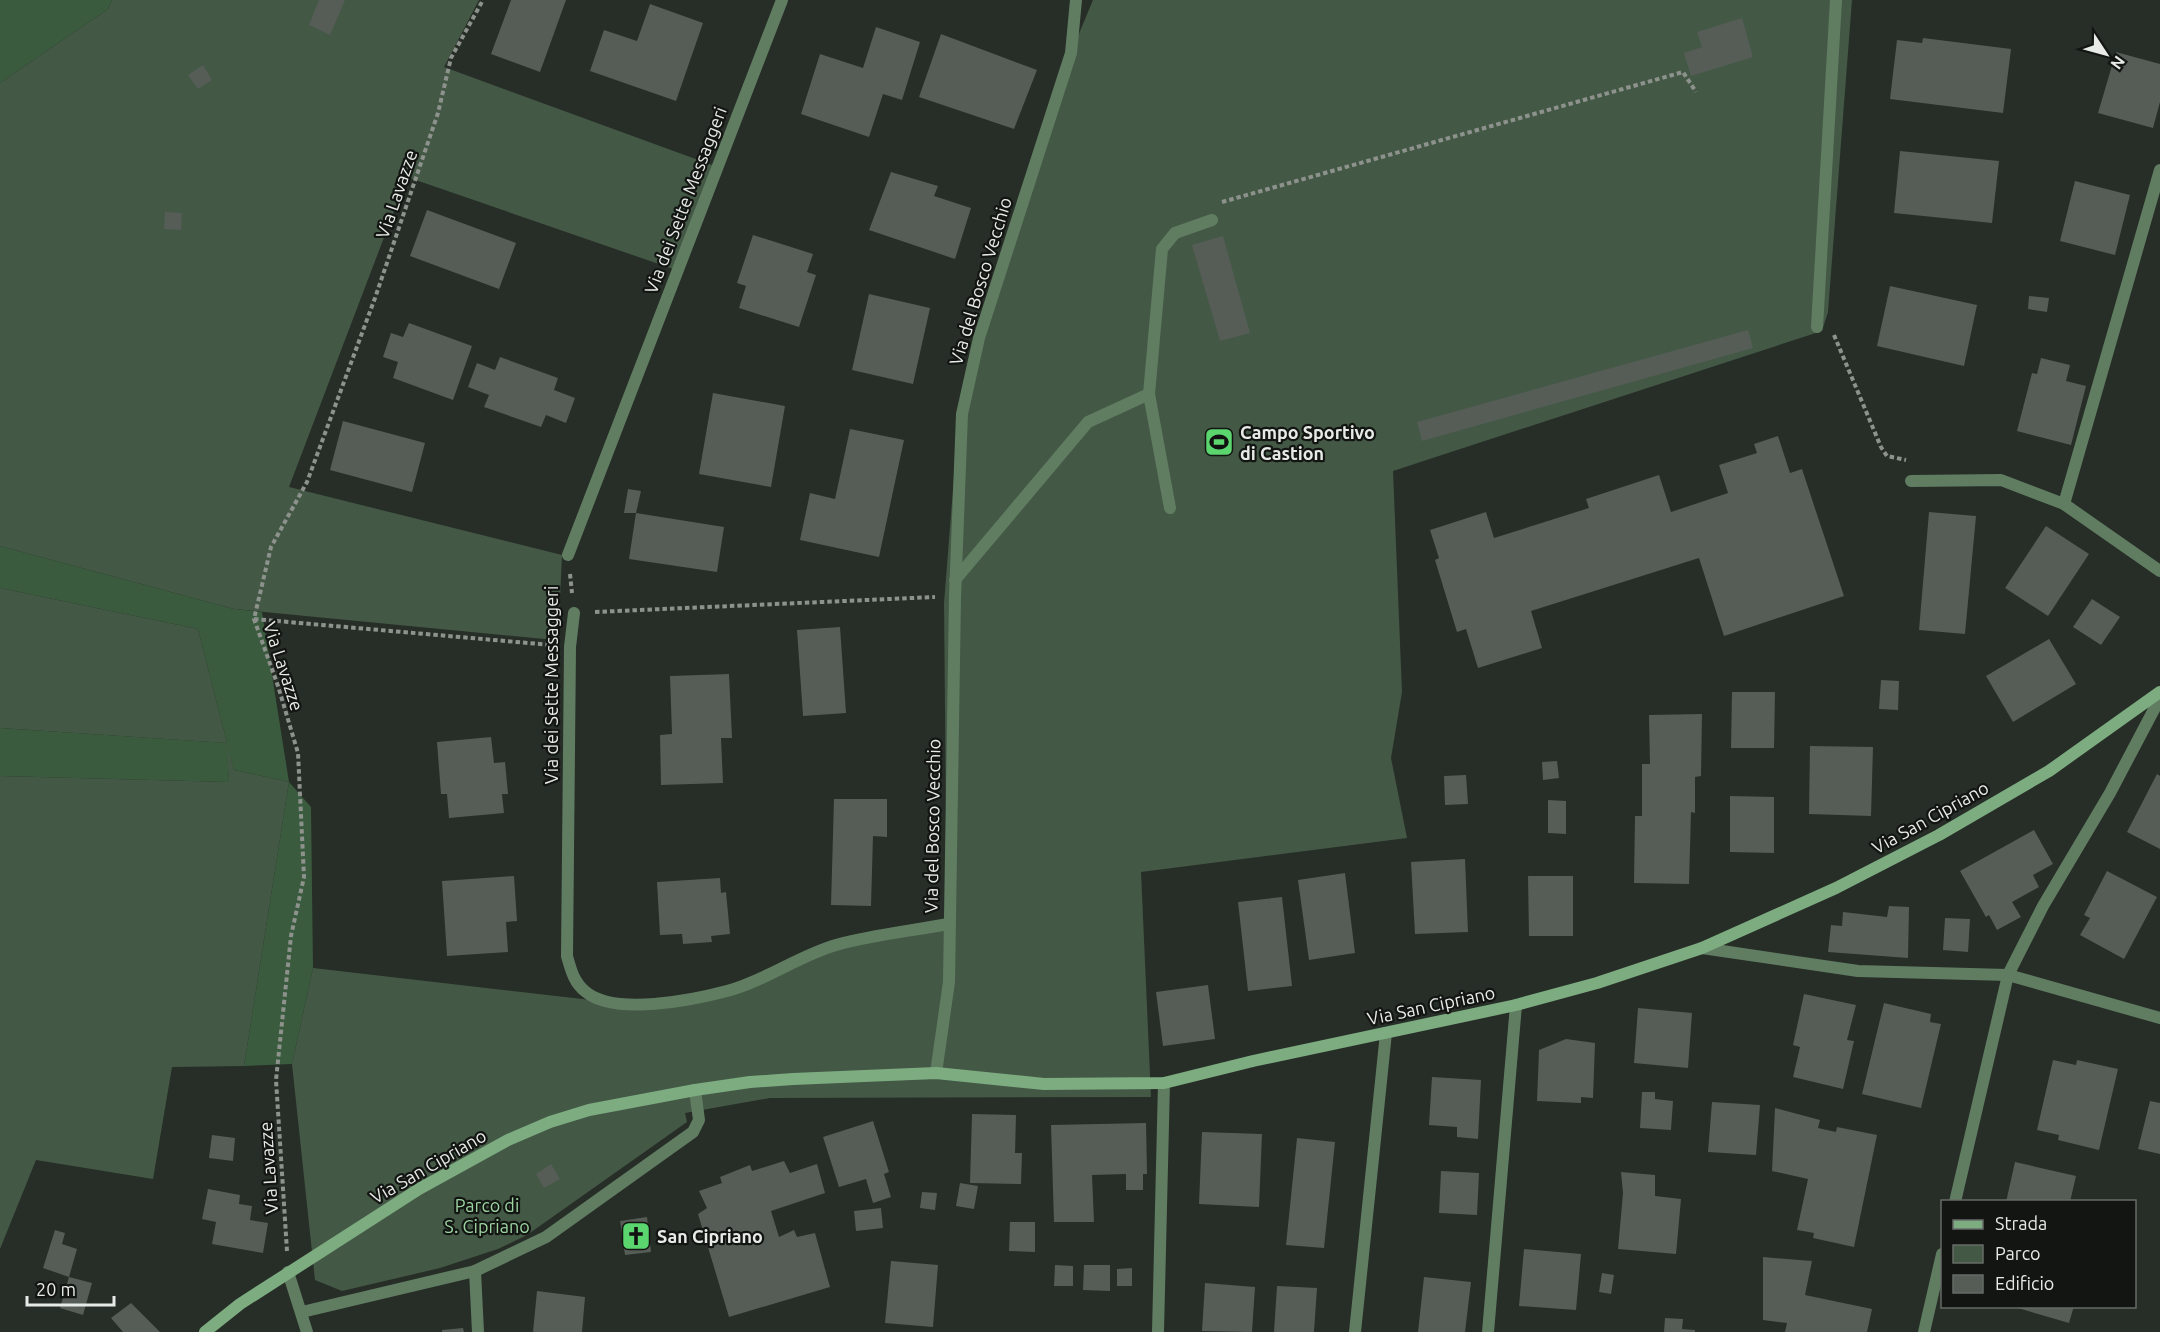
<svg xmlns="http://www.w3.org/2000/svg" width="2160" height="1332" viewBox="0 0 2160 1332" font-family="Ubuntu,sans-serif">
<rect width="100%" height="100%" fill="#272d27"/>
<g fill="#445846">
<polygon points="112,0 479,0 444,67 723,169 679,271 407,177 289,487 562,555 559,620 555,640 234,609 0,546 0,83 108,9"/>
<polygon points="1093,0 1852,0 1828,312 1822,331 1393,471 1402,692 1391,758 1407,838 1141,872 1151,1097 770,1098 685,1113 687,1122 527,1235 498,1249 440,1268 342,1291 315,1280 292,1064 313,968 591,1000 666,1003 735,989 803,955 947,927 944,603 959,413 1071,53"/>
<polygon points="0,588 198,629 234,770 289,782 244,1066 172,1067 153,1179 36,1160 0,1249 0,776 229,782 226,743 0,728"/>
</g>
<g fill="#3b5b3e">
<polygon points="0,0 112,0 108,9 0,83"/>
<polygon points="0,546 234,609 262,612 289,782 311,807 313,968 292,1064 244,1066 289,782 234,770 227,746 229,782 0,776 0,728 227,743 198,629 0,588"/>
</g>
<g fill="#555d56">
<polygon points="319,0 345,0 330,35 309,25"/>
<polygon points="511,0 566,0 540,72 491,54"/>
<polygon points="650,4 703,23 676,101 590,71 604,30 637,41"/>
<polygon points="1742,18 1753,57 1691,76 1684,53 1702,47 1697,32"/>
<polygon points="876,27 920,42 902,100 883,94 869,137 801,114 820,54 863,68"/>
<polygon points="941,34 1037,70 1014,129 919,97"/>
<polygon points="1923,38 2011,49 2003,113 1890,99 1897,40 1922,43"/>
<polygon points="2116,52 2160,64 2160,102 2153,128 2098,113"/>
<polygon points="203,65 212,80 198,89 188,75"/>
<polygon points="1900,151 1999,161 1992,223 1894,213"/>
<polygon points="891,172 938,186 934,196 971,208 955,259 869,230"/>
<polygon points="2075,181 2130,195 2115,255 2060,241"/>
<polygon points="427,210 516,243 499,289 410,256"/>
<polygon points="165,212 182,213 181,230 164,229"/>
<polygon points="753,235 813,254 807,272 816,275 799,327 739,308 746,286 737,283"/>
<polygon points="1223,236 1250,333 1220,341 1192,245"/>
<polygon points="1890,286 1977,305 1964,366 1877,346"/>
<polygon points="869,294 930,308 913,384 852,370"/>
<polygon points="2029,296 2049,298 2047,312 2028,309"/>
<polygon points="409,323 472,346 453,400 393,378 398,362 383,357 391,333 403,337"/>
<polygon points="1748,330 1753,348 1422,441 1417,422"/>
<polygon points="500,357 558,378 554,390 575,398 566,423 546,415 541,427 484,407 489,395 468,387 477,363 495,370"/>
<polygon points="2041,358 2070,365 2066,381 2086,386 2071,445 2017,431 2032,373 2037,374"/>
<polygon points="713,393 785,406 771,487 699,474"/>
<polygon points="343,421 425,443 412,492 330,470"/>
<polygon points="850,429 904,440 879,557 800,540 810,493 835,499"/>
<polygon points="1778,436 1790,473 1802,469 1844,596 1724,636 1699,558 1531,611 1542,648 1478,668 1466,629 1457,632 1435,560 1439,558 1430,530 1486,512 1494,538 1589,508 1586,499 1659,475 1671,512 1728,493 1719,465 1757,453 1754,444"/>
<polygon points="628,489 641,491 636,513 624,513"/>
<polygon points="1929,512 1976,516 1965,634 1919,630"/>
<polygon points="636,513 724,527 717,572 629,559"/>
<polygon points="2046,526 2089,554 2048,616 2005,588"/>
<polygon points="2092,599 2120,617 2101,645 2073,627"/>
<polygon points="840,627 846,713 803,716 797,630"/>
<polygon points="2049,639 2076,684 2013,722 1986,676"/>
<polygon points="729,674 732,738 721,738 723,783 661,785 660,735 672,734 670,676"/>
<polygon points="1881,680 1899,681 1898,710 1879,709"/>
<polygon points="1732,692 1775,692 1774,748 1731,748"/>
<polygon points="1702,714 1701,776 1695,777 1695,813 1691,812 1689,884 1634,883 1635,816 1642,816 1642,764 1650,764 1649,715"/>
<polygon points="491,737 494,763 505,762 508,794 502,794 504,813 449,818 447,794 441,794 437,742"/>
<polygon points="1810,746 1873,747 1871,816 1809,814"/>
<polygon points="1557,761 1559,778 1543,780 1542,762"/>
<polygon points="2157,774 2160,776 2160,849 2127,832"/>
<polygon points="1466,775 1468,804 1445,805 1444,776"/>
<polygon points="1730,796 1774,797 1774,853 1730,852"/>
<polygon points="834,799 887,799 887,837 873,836 871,906 831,905"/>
<polygon points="1548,800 1566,801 1566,834 1548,833"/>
<polygon points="2034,830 2053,864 2033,875 2039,887 2012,902 2021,917 1997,930 1989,915 1986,917 1960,871"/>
<polygon points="1465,859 1468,932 1415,934 1411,862"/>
<polygon points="2107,871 2157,897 2124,959 2080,935 2090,918 2084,915"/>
<polygon points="1345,873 1355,953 1309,960 1298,880"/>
<polygon points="514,876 517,921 506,922 508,952 447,956 442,881"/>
<polygon points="1528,876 1573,876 1573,936 1529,936"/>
<polygon points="720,878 721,893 726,892 730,934 711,936 712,942 683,944 682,934 660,935 657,882"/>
<polygon points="1282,897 1292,986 1248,991 1238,902"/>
<polygon points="1889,906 1909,907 1908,958 1828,952 1831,925 1842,926 1843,912 1887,917"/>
<polygon points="1945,918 1970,919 1968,952 1943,950"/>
<polygon points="1208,985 1215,1039 1163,1046 1156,992"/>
<polygon points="1804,994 1856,1005 1847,1040 1854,1041 1843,1089 1793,1077 1800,1047 1793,1045"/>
<polygon points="1884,1003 1931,1014 1930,1022 1941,1024 1921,1108 1862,1094"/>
<polygon points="1638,1008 1692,1013 1688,1068 1634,1063"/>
<polygon points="1566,1039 1595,1043 1593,1098 1581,1097 1581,1103 1537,1101 1539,1050"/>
<polygon points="2053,1060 2076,1065 2077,1060 2118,1069 2099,1150 2058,1140 2059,1135 2037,1130"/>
<polygon points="1432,1077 1481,1080 1478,1139 1457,1137 1457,1127 1429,1125"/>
<polygon points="1642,1092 1655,1092 1655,1099 1673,1101 1671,1130 1640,1128"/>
<polygon points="2150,1101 2160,1103 2160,1154 2138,1149"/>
<polygon points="1712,1102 1760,1105 1756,1155 1708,1152"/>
<polygon points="1775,1108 1820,1120 1818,1128 1836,1132 1837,1127 1877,1135 1854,1247 1813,1238 1814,1233 1797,1230 1808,1179 1772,1171"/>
<polygon points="972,1114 1016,1115 1015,1153 1022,1153 1021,1184 970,1183"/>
<polygon points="873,1121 889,1172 884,1174 891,1197 873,1203 866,1179 839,1187 823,1137"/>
<polygon points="1146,1123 1147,1174 1143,1174 1143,1190 1126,1190 1126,1174 1092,1175 1094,1222 1054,1222 1051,1125"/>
<polygon points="1202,1132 1262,1134 1259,1207 1199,1204"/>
<polygon points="212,1135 235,1138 233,1161 209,1158"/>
<polygon points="1297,1138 1335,1142 1324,1248 1286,1245"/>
<polygon points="784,1161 790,1173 817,1164 825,1193 771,1211 779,1237 794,1230 797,1237 815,1233 830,1287 729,1317 698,1214 707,1208 699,1191 722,1183 720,1177 750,1165 752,1171"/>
<polygon points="2015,1162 2076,1176 2070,1202 2006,1202"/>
<polygon points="551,1164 560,1179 544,1188 536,1174"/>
<polygon points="1441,1171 1479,1173 1477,1215 1439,1213"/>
<polygon points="1621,1172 1655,1175 1655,1196 1681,1199 1676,1254 1618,1249 1623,1193"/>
<polygon points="960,1183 978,1186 974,1209 956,1206"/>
<polygon points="208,1189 240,1195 239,1204 252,1206 250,1220 268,1223 263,1253 212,1244 216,1222 202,1219"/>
<polygon points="922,1192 937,1193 935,1210 920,1208"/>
<polygon points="881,1208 883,1228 856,1231 854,1211"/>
<polygon points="647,1217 651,1252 625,1255 620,1221"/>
<polygon points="1010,1222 1035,1222 1035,1252 1009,1251"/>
<polygon points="55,1230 65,1233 62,1244 77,1249 69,1277 43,1268"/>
<polygon points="1524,1249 1581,1254 1576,1310 1519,1306"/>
<polygon points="1763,1257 1812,1261 1805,1295 1872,1309 1867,1332 1785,1332 1787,1323 1763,1320"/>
<polygon points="891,1261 938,1265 933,1327 885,1323"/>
<polygon points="1055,1265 1073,1266 1073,1286 1054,1286"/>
<polygon points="1084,1265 1110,1265 1110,1291 1083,1290"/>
<polygon points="1132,1268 1132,1286 1117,1286 1117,1269"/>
<polygon points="1602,1273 1614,1275 1611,1294 1599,1292"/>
<polygon points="69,1277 92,1283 83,1315 60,1308"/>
<polygon points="1424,1277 1471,1282 1465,1332 1418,1332"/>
<polygon points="1205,1283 1255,1287 1252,1332 1202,1331"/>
<polygon points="1277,1286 1317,1288 1314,1332 1274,1332"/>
<polygon points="537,1291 585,1297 582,1332 533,1332"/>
<polygon points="131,1303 160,1332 123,1332 111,1318"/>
<polygon points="2011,1306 2074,1306 2069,1323"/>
<polygon points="1665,1318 1683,1319 1682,1329 1695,1330 1695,1332 1664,1332"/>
<polygon points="463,1328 464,1332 442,1332 442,1330"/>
</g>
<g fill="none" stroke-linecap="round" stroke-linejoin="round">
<g stroke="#8d928d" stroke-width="4" stroke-dasharray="4.5 3" stroke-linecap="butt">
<polyline points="1222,202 1683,72 1696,92"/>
<polyline points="1834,335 1881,447 1887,456 1906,460"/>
<polyline points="570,574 572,593"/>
<polyline points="595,612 935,597"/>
<polyline points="254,619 551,645"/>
<polyline points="287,1251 276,1080 291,936 304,877 298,753 278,686 254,619 271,547 307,482 375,298 438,113 451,58 483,0"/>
</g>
<g stroke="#607d62" stroke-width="12">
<polyline points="1817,327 1836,0"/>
<polyline points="2064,504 2160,170"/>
<polyline points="1355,1332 1386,1033"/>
</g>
<g stroke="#607d62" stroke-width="12">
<polyline points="1149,394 1162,249 1175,233 1212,220"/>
<polyline points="1911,481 2001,480 2064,504 2160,571"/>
<polyline points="568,555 782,0"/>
<polyline points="955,580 1088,422 1149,394 1170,508"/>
<path d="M574,613L570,647L567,956C571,970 574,983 586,992C615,1016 693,1000 727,991C765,981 798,956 836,945C872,935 911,931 948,924"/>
<polyline points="1702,948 1858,971 2008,975 2160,1018"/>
<polyline points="936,1073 949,982 955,597 962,414 979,338 1071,53 1076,0"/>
<polyline points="1955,1202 2008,975 2043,906 2110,793 2160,698"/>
<polyline points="475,1271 478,1332"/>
<polyline points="288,1272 307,1332"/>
<polyline points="302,1312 475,1271 546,1237 693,1132 699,1120 695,1090"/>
<polyline points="1158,1332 1164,1083"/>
<polyline points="1488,1332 1516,1005"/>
<polyline points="1924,1332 1942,1254"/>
</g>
<polyline stroke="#7cac80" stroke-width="12" points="205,1332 240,1304 419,1189 508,1140 550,1122 589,1110 695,1090 750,1082 793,1079 936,1073 1044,1084 1164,1083 1253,1061 1516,1005 1597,983 1702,948 1836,888 1939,835 2049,771 2160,692"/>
</g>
<defs>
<g id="stadium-square" transform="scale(1.5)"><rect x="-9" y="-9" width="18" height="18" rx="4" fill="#5bd56e" stroke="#121512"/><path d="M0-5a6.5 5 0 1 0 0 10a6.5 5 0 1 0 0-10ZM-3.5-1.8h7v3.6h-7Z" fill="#111"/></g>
<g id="church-square" transform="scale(1.5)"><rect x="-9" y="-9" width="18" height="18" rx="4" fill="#5bd56e" stroke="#121512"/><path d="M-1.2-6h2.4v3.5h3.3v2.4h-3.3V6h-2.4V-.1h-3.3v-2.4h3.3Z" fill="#111"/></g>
</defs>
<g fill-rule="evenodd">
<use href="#stadium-square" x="1219" y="442"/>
<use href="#church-square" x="636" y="1236"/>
</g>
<g text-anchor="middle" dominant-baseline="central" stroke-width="4.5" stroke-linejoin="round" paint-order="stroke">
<g font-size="18" fill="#e7ebe7" stroke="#121512">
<text transform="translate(396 194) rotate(-71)">Via Lavazze</text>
<text transform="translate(685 200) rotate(-69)">Via dei Sette Messaggeri</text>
<text transform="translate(980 281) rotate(-73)">Via del Bosco Vecchio</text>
<text transform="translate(284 666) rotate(72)">Via Lavazze</text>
<text transform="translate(551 685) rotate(-90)">Via dei Sette Messaggeri</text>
<text transform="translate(1930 817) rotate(-29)">Via San Cipriano</text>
<text transform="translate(932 826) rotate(-89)">Via del Bosco Vecchio</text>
<text transform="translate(1431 1005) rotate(-12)">Via San Cipriano</text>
<text transform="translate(428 1166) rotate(-30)">Via San Cipriano</text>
<text transform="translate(268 1168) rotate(-94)">Via Lavazze</text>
</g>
<g font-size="18" font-weight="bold" fill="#e7ebe7" stroke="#121512" text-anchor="start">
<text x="1240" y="432">Campo Sportivo<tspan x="1240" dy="21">di Castion</tspan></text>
<text x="657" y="1236">San Cipriano</text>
</g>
<g font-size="18" fill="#9cd3a0" stroke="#121512">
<text x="487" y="1205">Parco di<tspan x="487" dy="21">S. Cipriano</tspan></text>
</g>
</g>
<rect x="1941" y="1200" width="195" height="108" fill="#121512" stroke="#676b67" stroke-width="1.5"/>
<rect x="1953" y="1220" width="30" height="9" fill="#7cac80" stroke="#676b67" stroke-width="1.5"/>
<text x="1995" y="1230" font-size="18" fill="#e7ebe7">Strada</text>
<rect x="1953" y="1245" width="30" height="18" fill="#445846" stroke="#676b67" stroke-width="1.5"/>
<text x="1995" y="1260" font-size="18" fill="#e7ebe7">Parco</text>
<rect x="1953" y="1275" width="30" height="18" fill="#555d56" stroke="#676b67" stroke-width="1.5"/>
<text x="1995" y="1290" font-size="18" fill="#e7ebe7">Edificio</text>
<g transform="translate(2106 54) rotate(126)" stroke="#121512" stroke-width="4.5" paint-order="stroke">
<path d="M0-4.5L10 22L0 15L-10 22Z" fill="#e7ebe7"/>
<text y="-9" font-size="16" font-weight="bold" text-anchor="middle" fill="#e7ebe7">N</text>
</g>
<path d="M27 1296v9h87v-9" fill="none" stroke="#e7ebe7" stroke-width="3"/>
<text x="36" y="1296" font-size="18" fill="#e7ebe7" stroke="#121512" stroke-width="4.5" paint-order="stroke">20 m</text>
</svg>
